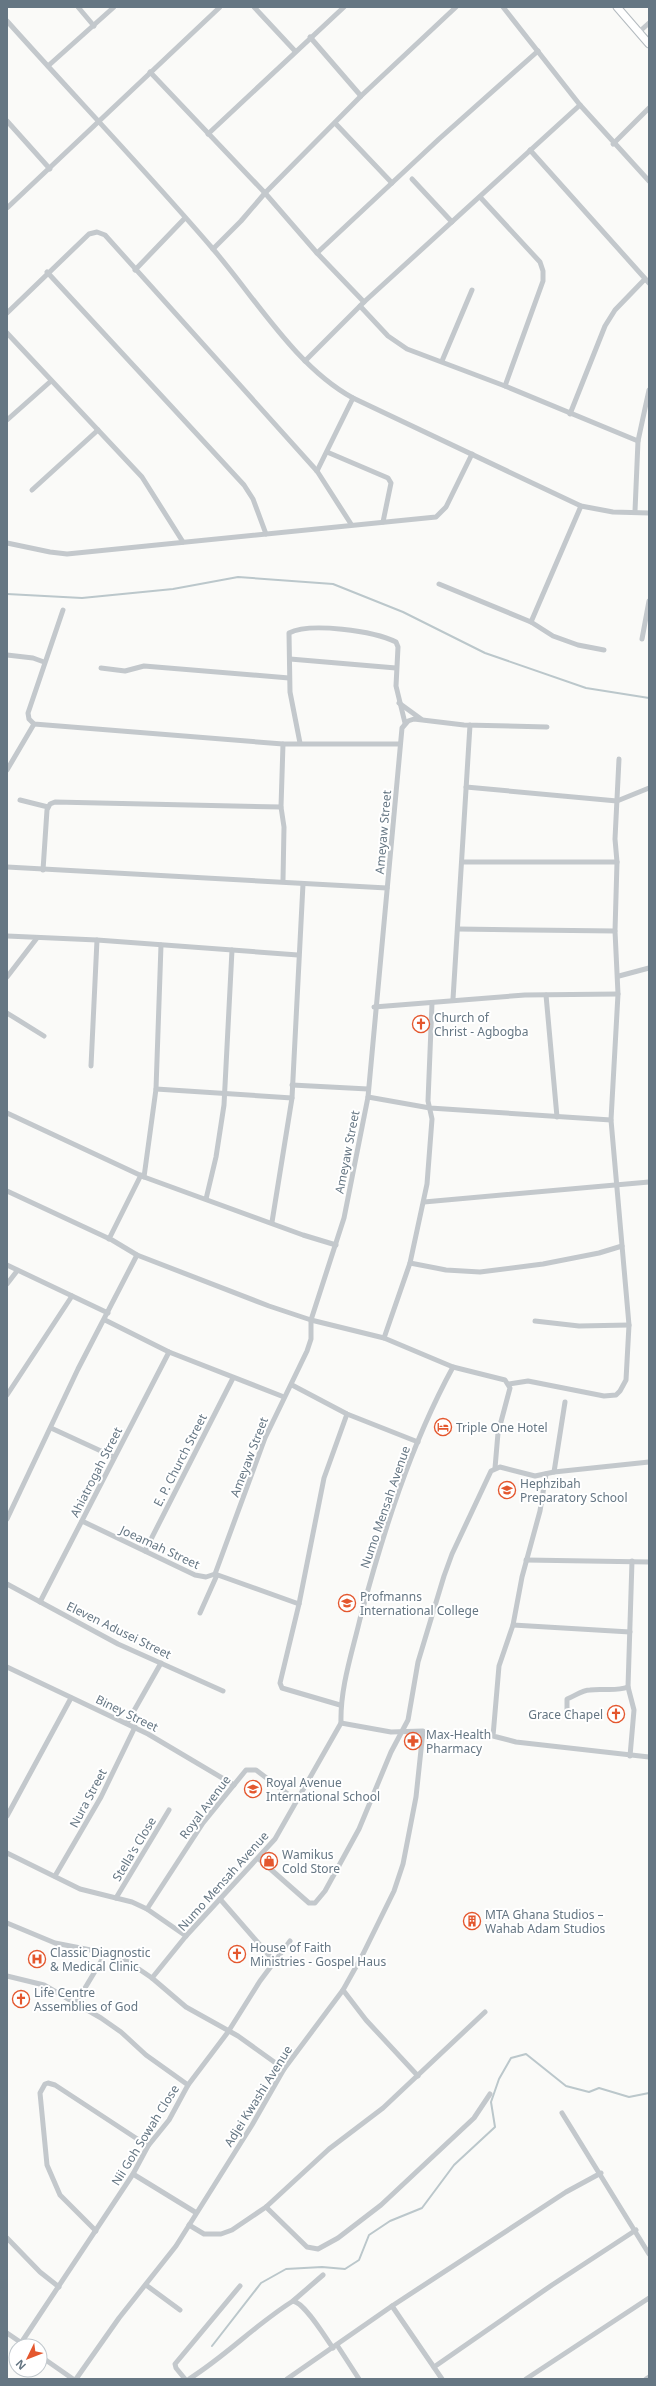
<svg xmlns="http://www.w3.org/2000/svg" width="656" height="2386" viewBox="0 0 656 2386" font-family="'Noto Sans',sans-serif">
<rect width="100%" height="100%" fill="#fafaf8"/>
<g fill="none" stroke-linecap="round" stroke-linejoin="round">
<g stroke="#bbc7cb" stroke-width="2">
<polyline points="7,594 82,598 173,589 238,577 333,584 403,612 485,653 586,688 649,698"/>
<polyline points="212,2346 261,2283 286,2269 322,2267 345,2269 359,2260 369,2235 390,2221 422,2208 454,2165 495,2127 491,2102 499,2079 511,2058 526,2054 566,2086 589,2092 599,2088 629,2097 649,2093"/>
</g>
<g stroke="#b3babf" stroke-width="9">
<polyline id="secondary" points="617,7 649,44"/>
</g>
<g stroke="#c3c8cc" stroke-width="5">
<polyline points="78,7 94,26"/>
<polyline points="254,7 295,51"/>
<polyline points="503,7 580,105 649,181"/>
<path d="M7,21C75,97 147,172 213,249C256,299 296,367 353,398L581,506L613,512L649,513"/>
<polyline points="639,32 649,23"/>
<polyline points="310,37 361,96"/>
<polyline points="48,66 114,7"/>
<polyline points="150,72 265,193 317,253 364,302"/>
<polyline points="7,121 50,169"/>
<polyline points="335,123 392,183"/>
<polyline points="208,134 344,7"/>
<polyline points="613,144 649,108"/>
<polyline points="530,150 649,283"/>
<polyline points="412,179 452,222"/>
<polyline points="480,197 540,262 543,271 543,281 505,386"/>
<polyline points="7,208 220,7"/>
<polyline points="213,249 241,221 265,193 361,96 456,7"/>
<polyline points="317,253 439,139 538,51"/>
<polyline points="135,270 185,218"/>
<polyline points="47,272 244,485 253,499 266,534"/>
<polyline points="360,306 388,336 407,349 505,386 638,441"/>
<polyline points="7,313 89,234 97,232 105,235 317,471 351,524"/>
<polyline points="7,333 142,477 183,542"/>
<polyline points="305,361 364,302 580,105"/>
<polyline points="442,361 472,290"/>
<polyline points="570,414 605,326 615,310 645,279"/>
<polyline points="7,420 51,381"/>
<polyline points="327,452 388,478 391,483 383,522"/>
<polyline points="317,471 353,398"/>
<polyline points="32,490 98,430"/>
<polyline points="635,511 638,441 649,390"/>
<polyline points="7,543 50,552 67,554 436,517 446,507 472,454"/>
<polyline points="439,584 531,622 553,636 578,645 604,650"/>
<polyline points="63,610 28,713 29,719 34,724 283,744 399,744"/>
<polyline points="531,622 581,506"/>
<polyline points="642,639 649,601"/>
<polyline points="7,655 33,658 44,662"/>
<polyline points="290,659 396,668"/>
<polyline points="101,668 125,671 144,666 289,678"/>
<polyline points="399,703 421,719"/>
<path d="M300,743L290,692L289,633C310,622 374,631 396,642L398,647L396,686L405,723"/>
<polyline points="7,770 34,724"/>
<polyline points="466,787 617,801 649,788"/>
<polyline points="20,800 48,807"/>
<polyline points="463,862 617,862"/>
<polyline points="7,867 387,888"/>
<polyline points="43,870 47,810 50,804 55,802 281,807"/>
<polyline points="283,880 284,827 281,807 283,744"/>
<polyline points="458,929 615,931"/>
<polyline points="7,936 97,940 298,955"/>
<polyline points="619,976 649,968"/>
<polyline points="7,977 37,938"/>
<polyline points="546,995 557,1117"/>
<polyline points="453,999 470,725"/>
<polyline points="374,1007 525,995 618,994"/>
<polyline points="7,1013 44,1036"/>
<polyline points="91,1066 97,940"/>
<polyline points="292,1085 368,1089"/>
<polyline points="156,1089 292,1098"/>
<polyline points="368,1097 430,1108 611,1120"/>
<polyline points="7,1113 144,1177 303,1235 336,1245"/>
<polyline points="144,1177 156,1089 161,945"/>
<polyline points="7,1191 112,1240 137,1255 269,1306 311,1320 384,1338 453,1367 505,1380 510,1388 498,1433 495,1468"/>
<polyline points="206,1199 216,1157 224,1105 232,950"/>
<polyline points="424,1202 649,1182"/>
<polyline points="272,1222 292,1098 303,884"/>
<polyline points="109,1239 141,1175"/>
<polyline points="410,1263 446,1270 480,1272 543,1264 599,1253 622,1246"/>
<polyline points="7,1265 108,1313"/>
<polyline points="7,1284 17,1271"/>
<polyline points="105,1320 169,1352 284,1397"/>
<polyline points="535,1321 579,1326 629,1325"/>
<polyline points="384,1338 410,1263 427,1184 432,1119 428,1101 432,1003"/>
<polyline points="509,1384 528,1381 604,1396 616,1395 620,1391 626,1380 629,1325 611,1120 618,994 615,931 617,862 615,839 619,759"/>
<polyline points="292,1385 347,1414 418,1442"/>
<polyline points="7,1395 72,1296"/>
<polyline points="51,1428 114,1457"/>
<polyline points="554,1472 565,1402"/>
<polyline points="546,1474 540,1511 522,1577 513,1625 499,1666 493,1736 516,1742 649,1757"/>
<polyline points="7,1519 78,1369 137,1255"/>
<polyline points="82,1521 195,1575 206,1577 215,1574 299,1604"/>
<polyline points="145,1551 233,1378"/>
<polyline points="526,1560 649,1562"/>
<polyline points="215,1574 265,1438 307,1351 311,1339 311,1320 344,1218 368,1097 402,728 408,721 414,719 464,725 547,727"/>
<polyline points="7,1584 118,1644 223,1691"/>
<polyline points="40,1602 169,1352"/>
<polyline points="200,1613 217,1575"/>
<polyline points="513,1625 630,1632"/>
<polyline points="7,1667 148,1734 234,1785"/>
<polyline points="340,1705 282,1688 280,1683 299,1604 324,1478 347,1414"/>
<path d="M567,1714V1699C575,1696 582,1690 590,1690C603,1688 615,1692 628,1687"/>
<polyline points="127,1723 161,1663"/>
<polyline points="630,1756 634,1710 628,1687 632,1561"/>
<polyline points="7,1816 71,1698"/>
<polyline points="7,1853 80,1889 132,1902 147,1909 186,1936"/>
<polyline points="259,1859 309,1903 315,1903 325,1891 359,1829 391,1752 408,1720 418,1662 444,1576 452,1554 491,1471 500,1467 535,1476 554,1472 649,1462"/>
<polyline points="55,1876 101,1797 135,1727"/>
<polyline points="116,1898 169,1810"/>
<polyline points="220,1899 274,1961"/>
<polyline points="147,1909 203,1823 246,1770 256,1770 297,1801"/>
<polyline points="7,1923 55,1943 106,1953 124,1959 152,1978 186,2007 238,2036 284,2069"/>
<polyline points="7,1976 44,1985 101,2018 121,2032 146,2055 188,2085"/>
<path d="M152,1978L186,1936L275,1839L341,1723C340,1688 352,1653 360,1619C383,1533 410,1446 453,1367"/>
<polyline points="343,1990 366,2020 418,2076"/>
<polyline points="76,2003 106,1953"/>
<polyline points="562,2113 649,2254"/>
<polyline points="133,2174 195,2212"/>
<polyline points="266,2207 307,2247 318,2249 338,2238 381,2205 474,2118 490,2094"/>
<polyline points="189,2225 204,2234 221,2234 232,2230 266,2207 329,2149 383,2108 485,2012"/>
<polyline points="96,2231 60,2195 47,2165 40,2093 45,2084 48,2083 55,2085 148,2146"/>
<polyline points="7,2238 40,2272 59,2287"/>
<polyline points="146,2285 180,2310"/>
<polyline points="293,2301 323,2275"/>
<polyline points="392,2306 442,2379"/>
<polyline points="7,2333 26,2346"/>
<polyline points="21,2343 133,2174 148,2146 169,2120 188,2085 228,2032 260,1981 290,1941"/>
<polyline points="337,2345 359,2379"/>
<polyline points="40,2356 73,2379"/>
<polyline points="434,2367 552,2285 636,2230"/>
<polyline points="76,2379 119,2318 176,2246 252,2125 284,2069 343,1990 362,1956 394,1891 403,1864 416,1797 423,1731 391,1732 341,1723"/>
<polyline points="185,2379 176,2368 175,2364 240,2286"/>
<path d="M189,2379C226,2356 256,2324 293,2301C305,2303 325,2337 333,2348"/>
<polyline points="287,2379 392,2306 566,2192 601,2173"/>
<polyline points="526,2379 649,2298"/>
<polyline points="646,2379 649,2377"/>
</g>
<use href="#secondary" stroke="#fff" stroke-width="7"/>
</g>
<defs>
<g id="church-ring" transform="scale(0.9)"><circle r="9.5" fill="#fff" stroke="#e4572e" stroke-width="1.5"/><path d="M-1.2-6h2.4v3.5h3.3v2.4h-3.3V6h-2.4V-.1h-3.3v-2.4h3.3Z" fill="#e4572e"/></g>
<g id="hotel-ring" transform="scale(0.9)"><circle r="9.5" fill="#fff" stroke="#e4572e" stroke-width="1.5"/><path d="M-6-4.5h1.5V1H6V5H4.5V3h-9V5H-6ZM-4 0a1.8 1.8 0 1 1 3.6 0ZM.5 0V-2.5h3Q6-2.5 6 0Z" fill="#e4572e"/></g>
<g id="school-ring" transform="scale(0.9)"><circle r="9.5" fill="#fff" stroke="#e4572e" stroke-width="1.5"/><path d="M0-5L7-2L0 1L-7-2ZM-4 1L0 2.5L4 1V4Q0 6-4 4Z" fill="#e4572e"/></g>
<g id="pharmacy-ring" transform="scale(0.9)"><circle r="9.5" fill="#fff" stroke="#e4572e" stroke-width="1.5"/><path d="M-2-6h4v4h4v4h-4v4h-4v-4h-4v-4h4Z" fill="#e4572e"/></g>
<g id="shop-ring" transform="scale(0.9)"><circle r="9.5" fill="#fff" stroke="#e4572e" stroke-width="1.5"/><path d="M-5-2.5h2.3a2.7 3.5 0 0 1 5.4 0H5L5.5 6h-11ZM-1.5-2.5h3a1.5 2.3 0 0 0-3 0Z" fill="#e4572e"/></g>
<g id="building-ring" transform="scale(0.9)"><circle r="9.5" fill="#fff" stroke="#e4572e" stroke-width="1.5"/><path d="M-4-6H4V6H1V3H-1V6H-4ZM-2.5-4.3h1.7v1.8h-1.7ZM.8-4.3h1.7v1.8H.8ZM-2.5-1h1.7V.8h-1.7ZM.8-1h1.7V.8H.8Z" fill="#e4572e"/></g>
<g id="hospital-ring" transform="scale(0.9)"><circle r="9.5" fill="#fff" stroke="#e4572e" stroke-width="1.5"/><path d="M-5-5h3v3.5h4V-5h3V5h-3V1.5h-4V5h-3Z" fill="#e4572e"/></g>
</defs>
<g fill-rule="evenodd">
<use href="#church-ring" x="421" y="1024"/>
<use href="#hotel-ring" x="443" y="1427"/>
<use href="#school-ring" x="507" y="1490"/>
<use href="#school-ring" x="347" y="1603"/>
<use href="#church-ring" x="616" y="1714"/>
<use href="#pharmacy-ring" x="413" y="1741"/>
<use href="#school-ring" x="253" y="1789"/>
<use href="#shop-ring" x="269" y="1861"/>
<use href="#building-ring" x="472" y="1921"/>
<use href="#church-ring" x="237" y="1954"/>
<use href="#hospital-ring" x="37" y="1959"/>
<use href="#church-ring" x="21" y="1999"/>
</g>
<g text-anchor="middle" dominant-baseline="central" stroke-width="4" stroke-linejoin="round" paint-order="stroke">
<g font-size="12" fill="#657683" stroke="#fff">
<text transform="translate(383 832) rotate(-85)">Ameyaw Street</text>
<text transform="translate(347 1152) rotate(-79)">Ameyaw Street</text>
<text transform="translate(249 1457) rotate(-69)">Ameyaw Street</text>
<text transform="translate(180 1460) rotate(-63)">E. P. Church Street</text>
<text transform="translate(96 1472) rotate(-63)">Ahiatrogah Street</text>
<text transform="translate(385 1507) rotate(-71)">Numo Mensah Avenue</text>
<text transform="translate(160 1547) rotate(25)">Joeamah Street</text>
<text transform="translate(119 1630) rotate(26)">Eleven Adusei Street</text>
<text transform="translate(127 1713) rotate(26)">Biney Street</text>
<text transform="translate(88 1798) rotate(-62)">Nura Street</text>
<text transform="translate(205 1807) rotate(-53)">Royal Avenue</text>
<text transform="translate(134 1849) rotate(-59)">Stella's Close</text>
<text transform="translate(223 1881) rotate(-48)">Numo Mensah Avenue</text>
<text transform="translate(258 2096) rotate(-58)">Adjei Kwashi Avenue</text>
<text transform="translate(145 2135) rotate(-58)">Nii Goh Sowah Close</text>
</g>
<g font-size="12" fill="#657683" stroke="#fff" text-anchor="start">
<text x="434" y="1017">Church of<tspan x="434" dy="14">Christ - Agbogba</tspan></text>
<text x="456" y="1427">Triple One Hotel</text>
<text x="520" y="1483">Hephzibah<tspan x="520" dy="14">Preparatory School</tspan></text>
<text x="360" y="1596">Profmanns<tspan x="360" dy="14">International College</tspan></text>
<text x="603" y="1714" text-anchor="end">Grace Chapel</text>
<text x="426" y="1734">Max-Health<tspan x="426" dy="14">Pharmacy</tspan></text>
<text x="266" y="1782">Royal Avenue<tspan x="266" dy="14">International School</tspan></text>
<text x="282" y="1854">Wamikus<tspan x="282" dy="14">Cold Store</tspan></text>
<text x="485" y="1914">MTA Ghana Studios –<tspan x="485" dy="14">Wahab Adam Studios</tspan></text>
<text x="250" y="1947">House of Faith<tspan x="250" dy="14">Ministries - Gospel Haus</tspan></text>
<text x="50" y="1952">Classic Diagnostic<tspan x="50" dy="14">&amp; Medical Clinic</tspan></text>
<text x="34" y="1992">Life Centre<tspan x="34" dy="14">Assemblies of God</tspan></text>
</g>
</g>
<rect width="656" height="2386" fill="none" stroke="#657683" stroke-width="16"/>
<g transform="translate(28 2358) rotate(227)"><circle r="19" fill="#ffffff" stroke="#c1c8cd"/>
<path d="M0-3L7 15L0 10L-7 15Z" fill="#e4572e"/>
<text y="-6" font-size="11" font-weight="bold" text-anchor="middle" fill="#657683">N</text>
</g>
</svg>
